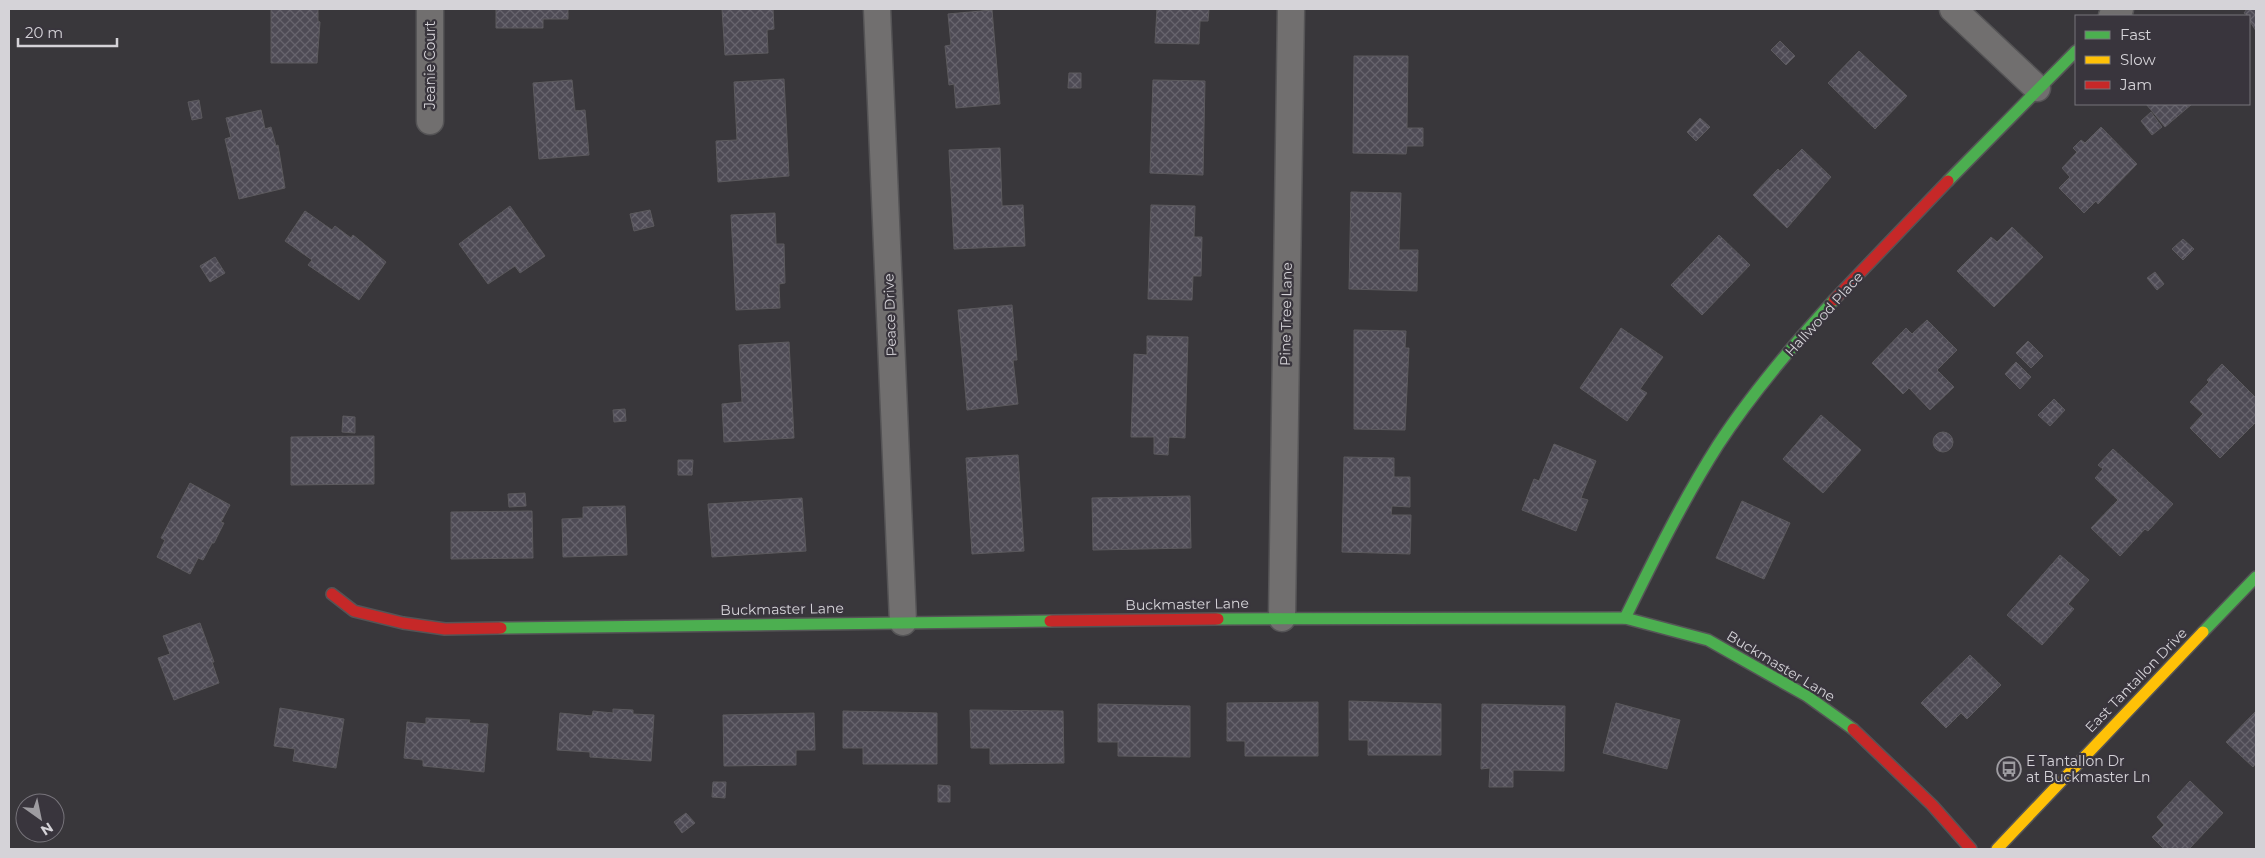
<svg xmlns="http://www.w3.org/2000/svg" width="2265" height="858" viewBox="0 0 2265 858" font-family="Montserrat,sans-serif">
<defs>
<pattern id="building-cross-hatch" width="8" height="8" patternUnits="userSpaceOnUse" patternTransform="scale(1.25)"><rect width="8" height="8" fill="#4e4b55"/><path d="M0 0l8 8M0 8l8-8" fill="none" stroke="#67646d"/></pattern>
</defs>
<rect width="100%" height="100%" fill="#39373b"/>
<g fill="url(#building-cross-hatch)" stroke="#5c5a5e">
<polygon points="271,9 318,9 318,21 320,22 317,63 271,63"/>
<polygon points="496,9 568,9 568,19 543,19 543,28 496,28"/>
<polygon points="722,9 773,9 774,29 767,30 768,53 725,55"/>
<polygon points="1157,9 1209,9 1208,21 1200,21 1199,44 1155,43"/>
<polygon points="2247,9 2256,9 2256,31 2249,20 2249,16 2244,13"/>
<polygon points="992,10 1000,104 956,108 954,84 949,85 945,46 951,45 948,14"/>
<polygon points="1780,41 1795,56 1786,65 1771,50"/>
<polygon points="1859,51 1907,96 1875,129 1828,83"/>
<polygon points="1354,56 1408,56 1407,128 1423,128 1423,146 1407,146 1406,154 1353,153"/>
<polygon points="1069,73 1081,73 1081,88 1068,88"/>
<polygon points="784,79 789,176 718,182 716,141 737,140 734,82"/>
<polygon points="572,80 575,111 585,110 589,155 539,159 533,83"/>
<polygon points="1153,80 1205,81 1203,175 1150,173"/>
<polygon points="199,100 202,118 192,120 188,102"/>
<polygon points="2146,104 2192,104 2165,127"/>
<polygon points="261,110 265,129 271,127 276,146 278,145 285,188 239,199 225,139 231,137 226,118"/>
<polygon points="2151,112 2162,127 2152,135 2141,121"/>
<polygon points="1700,118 1710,127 1696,141 1687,132"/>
<polygon points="2101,127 2137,164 2098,204 2096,201 2084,213 2059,188 2070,177 2062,168 2077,152 2073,148 2081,140 2085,143"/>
<polygon points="1000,148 1002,206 1023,205 1025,246 954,249 949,150"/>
<polygon points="1802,149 1831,177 1787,228 1753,195 1778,169 1780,171"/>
<polygon points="1351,192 1401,193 1399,250 1418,250 1417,291 1349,289"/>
<polygon points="1151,205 1195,206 1194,237 1202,237 1201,276 1193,276 1192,300 1148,299"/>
<polygon points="510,206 545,256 520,273 515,266 488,284 459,244"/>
<polygon points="650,210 654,226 634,231 630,214"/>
<polygon points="305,211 332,230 335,226 351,238 353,235 386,262 359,300 308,265 312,260 285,241"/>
<polygon points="775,213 776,244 784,244 785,283 779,284 780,308 736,310 731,215"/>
<polygon points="2012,227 2043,257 1994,307 1957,271 1991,237 1997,242"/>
<polygon points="1719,235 1750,265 1702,315 1671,285"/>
<polygon points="2183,239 2194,249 2183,260 2172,249"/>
<polygon points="215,257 225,273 210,282 200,266"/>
<polygon points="2155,272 2164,284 2157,290 2147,278"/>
<polygon points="1012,305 1017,360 1013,360 1018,404 967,410 958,310"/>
<polygon points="1927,320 1957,350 1937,370 1954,387 1930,410 1909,388 1903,394 1872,363 1906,328 1912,334"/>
<polygon points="1621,328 1663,357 1640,389 1647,393 1627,421 1580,388"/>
<polygon points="1354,330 1406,331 1405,348 1409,348 1405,430 1354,429"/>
<polygon points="1147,336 1188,337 1185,438 1169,437 1168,455 1154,454 1154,437 1131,437 1134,354 1147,355"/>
<polygon points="2028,341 2043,356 2031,368 2016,353"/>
<polygon points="789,342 794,438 724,442 722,404 742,402 739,345"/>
<polygon points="2016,362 2031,377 2020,389 2005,374"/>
<polygon points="2222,364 2256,398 2256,422 2220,458 2190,428 2203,414 2190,402 2209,382 2207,380"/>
<polygon points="2054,399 2065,410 2050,426 2038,415"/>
<polygon points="625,409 626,421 614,422 613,410"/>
<polygon points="1821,415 1861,450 1823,493 1783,459"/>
<polygon points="343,416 355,417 355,433 342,432"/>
<circle cx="1943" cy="442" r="10"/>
<polygon points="374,436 374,484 291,485 291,437"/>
<polygon points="1554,444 1596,461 1581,498 1588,500 1576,531 1522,510 1534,479 1539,481"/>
<polygon points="2113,449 2173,504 2148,531 2145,529 2120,556 2091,528 2118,500 2095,478 2103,469 2098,465"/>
<polygon points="1018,455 1024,551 972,554 966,458"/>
<polygon points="1344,457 1394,458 1394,477 1410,477 1410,507 1392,506 1391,515 1411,515 1410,554 1342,552"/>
<polygon points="678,460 693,460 692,475 678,475"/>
<polygon points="190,483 230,505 221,522 224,523 214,543 212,543 203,560 198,558 190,574 157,557 165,540 161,538"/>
<polygon points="525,493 526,506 509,507 508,494"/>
<polygon points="1190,496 1191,548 1093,550 1092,498"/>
<polygon points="802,498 806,551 712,557 708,504"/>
<polygon points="1742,501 1790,523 1764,579 1716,558"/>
<polygon points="625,506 627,555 563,557 562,519 583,518 583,507"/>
<polygon points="532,511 533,558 451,559 451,512"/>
<polygon points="2060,555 2089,580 2068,604 2074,609 2042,645 2007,615"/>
<polygon points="200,623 214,662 212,662 219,683 174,700 158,658 170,654 163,636"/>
<polygon points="1970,655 2001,685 1967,719 1961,713 1946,728 1921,703"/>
<polygon points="1349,701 1441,704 1441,755 1368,755 1368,740 1349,740"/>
<polygon points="1318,702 1318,756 1245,756 1245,741 1227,741 1227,703"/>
<polygon points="1616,703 1680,720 1667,769 1603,753"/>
<polygon points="1098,704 1190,706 1190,757 1118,756 1118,742 1098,742"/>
<polygon points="1482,704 1565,706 1564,771 1513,770 1513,787 1489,787 1490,768 1481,769"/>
<polygon points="280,708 344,719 336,768 293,761 295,749 274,746"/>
<polygon points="613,709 633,710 633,714 654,715 651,761 590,757 590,752 557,750 560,713 592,716 593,711 613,713"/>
<polygon points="970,710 1063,711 1064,763 990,764 990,748 971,748"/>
<polygon points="843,711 937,713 937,764 863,764 863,748 843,748"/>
<polygon points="2256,711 2256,763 2253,767 2226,742"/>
<polygon points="814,713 815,750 796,750 796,765 724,766 723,715"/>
<polygon points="426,718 470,720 469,723 488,724 484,772 423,766 423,760 404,758 407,722 426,724"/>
<polygon points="2190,781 2223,813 2189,849 2164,849 2152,837 2164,825 2157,817"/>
<polygon points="713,782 726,782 725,798 712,797"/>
<polygon points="938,785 950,786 950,802 938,802"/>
<polygon points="686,813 695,823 682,833 674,822"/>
</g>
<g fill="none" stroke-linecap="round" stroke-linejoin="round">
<g stroke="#555456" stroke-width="29">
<g id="street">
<polyline points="877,9 903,622"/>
<polyline points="1953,9 2037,88"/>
<polyline points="2112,16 2120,9"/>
<polyline points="430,121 430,9"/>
<polyline points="1282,618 1291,9"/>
</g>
</g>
<g stroke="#555456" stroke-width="14">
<g id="fast">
<polyline points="1948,181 2076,51"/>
<path d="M1625,618C1654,559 1683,500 1718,445C1752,393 1792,346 1834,300"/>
<polyline points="1218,619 1625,618 1708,640 1807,696 1853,729"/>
<polyline points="501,628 1050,621"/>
<polyline points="2203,632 2256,577"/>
</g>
</g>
<g stroke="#555456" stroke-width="14">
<polyline id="slow" points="1997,849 2203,632"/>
</g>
<g stroke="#555456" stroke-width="14">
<g id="jam">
<polyline points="1834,300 1948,181"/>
<polyline points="332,594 354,611 403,623 445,629 501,628"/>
<polyline points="1050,621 1218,619"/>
<polyline points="1853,729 1932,805 1971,849"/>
</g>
</g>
<use href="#street" stroke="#716f6f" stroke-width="26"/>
<use href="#fast" stroke="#4caf50" stroke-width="11"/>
<use href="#slow" stroke="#ffc107" stroke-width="11"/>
<use href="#jam" stroke="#c62828" stroke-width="11"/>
</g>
<defs>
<g id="bus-ring" transform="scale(1.25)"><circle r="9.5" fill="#39353d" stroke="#9e9ca1" stroke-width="1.5"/><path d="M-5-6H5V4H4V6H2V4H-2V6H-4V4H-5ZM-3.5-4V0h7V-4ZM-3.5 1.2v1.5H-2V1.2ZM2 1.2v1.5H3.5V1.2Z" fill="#9e9ca1"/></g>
</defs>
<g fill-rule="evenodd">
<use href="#bus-ring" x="2009" y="769"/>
</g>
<g text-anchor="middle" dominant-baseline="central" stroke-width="4.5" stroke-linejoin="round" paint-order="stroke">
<g font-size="14" fill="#d5d3d8" stroke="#39353d">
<text transform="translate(430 65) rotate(-90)">Jeanie Court</text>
<text transform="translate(1286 314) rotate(-89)">Pine Tree Lane</text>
<text transform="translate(1824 314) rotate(-48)">Hallwood Place</text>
<text transform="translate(890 315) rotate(-92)">Peace Drive</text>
<text transform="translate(1187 604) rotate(-1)">Buckmaster Lane</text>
<text transform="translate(782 609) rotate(-1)">Buckmaster Lane</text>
<text transform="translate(1781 666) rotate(31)">Buckmaster Lane</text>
<text transform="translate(2136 680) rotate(-46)">East Tantallon Drive</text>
</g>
<g font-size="14" fill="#d5d3d8" stroke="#39353d" text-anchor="start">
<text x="2026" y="761">E Tantallon Dr<tspan x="2026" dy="16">at Buckmaster Ln</tspan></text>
</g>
</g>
<rect width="2265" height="858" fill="none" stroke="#d5d3d8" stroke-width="20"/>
<rect x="2075" y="15" width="175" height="90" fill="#39353d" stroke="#77747b"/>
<rect x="2085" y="31" width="25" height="8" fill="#4caf50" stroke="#77747b"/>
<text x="2120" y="40" font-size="15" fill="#d5d3d8">Fast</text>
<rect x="2085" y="56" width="25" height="8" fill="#ffc107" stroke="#77747b"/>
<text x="2120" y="65" font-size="15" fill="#d5d3d8">Slow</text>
<rect x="2085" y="81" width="25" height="8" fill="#c62828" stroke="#77747b"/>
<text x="2120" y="90" font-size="15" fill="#d5d3d8">Jam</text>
<g transform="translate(40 818) rotate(147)"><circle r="24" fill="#39353d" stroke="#77747b"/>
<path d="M0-4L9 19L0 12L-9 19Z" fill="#9e9ca1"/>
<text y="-8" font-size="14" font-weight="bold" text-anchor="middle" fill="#d5d3d8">N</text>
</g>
<path d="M18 38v8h99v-8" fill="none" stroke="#d5d3d8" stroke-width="2.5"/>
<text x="25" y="38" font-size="15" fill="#d5d3d8" stroke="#39353d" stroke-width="4" paint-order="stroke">20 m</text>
</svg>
